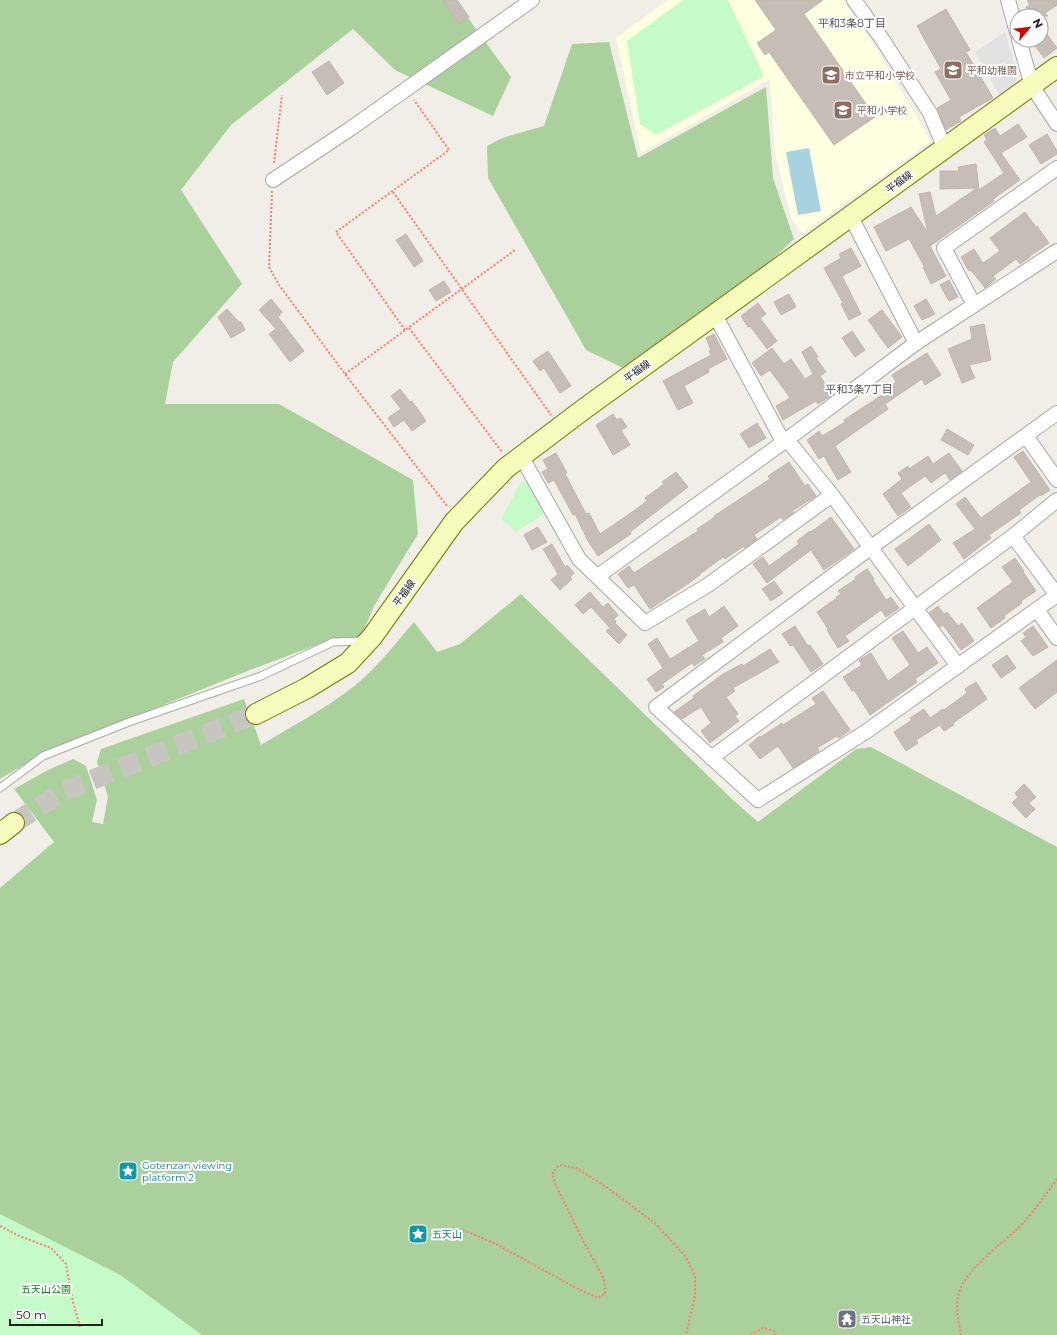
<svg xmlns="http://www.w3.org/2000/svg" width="1057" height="1335" viewBox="0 0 1057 1335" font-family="Montserrat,'Noto Sans JP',sans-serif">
<rect width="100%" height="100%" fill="#f1eee7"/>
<polygon fill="#ffffe2" points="668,0 843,0 876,48 931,141 802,234 791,218 775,153 770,79 641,153 616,38"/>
<g fill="#aad19b">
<polygon points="0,0 455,0 511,77 493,116 395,70 353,29 231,125 181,190 242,284 173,362 165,404 279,404 413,480 418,534 374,606 361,637 330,640 250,670 42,754 0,779"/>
<polygon points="609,42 638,158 766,87 773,178 794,239 774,258 740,288 625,369 586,350 488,178 487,146 502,138 544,126 572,44"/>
<path d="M521,594L734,801L758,822L856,749L871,747L1057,847V1335H0V888L54,842L14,789L48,770L73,759L86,766L97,800L92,822L103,824L108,797L97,762L101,749L244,699L261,745C292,726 325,709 353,687C376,669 395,644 414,622L437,652L460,644Z"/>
</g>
<g fill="#c4fbc9">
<polygon points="683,0 728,0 764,76 656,135 640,124 627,41"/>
<polygon points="521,482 529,482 546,513 516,532 501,519"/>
<polygon points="0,1214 122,1276 202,1335 0,1335"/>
</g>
<polygon fill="#e1e1e1" points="1005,32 1018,76 1014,85 1000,95 975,52"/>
<polygon fill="#a7d2e0" points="809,148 821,211 798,215 786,152"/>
<g fill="#c6beb6" stroke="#c4b5a9">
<polygon points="442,0 457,0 469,17 458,24"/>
<polygon points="755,0 823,0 804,14 875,117 834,145 769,52 765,55 757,43 776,30"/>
<polygon points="1027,0 1057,0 1057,5 1045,13 1048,16 1032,16 1026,7 1030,5"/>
<polygon points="946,9 970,50 966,52 993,98 959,117 961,121 946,130 937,108 951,100 935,72 941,69 917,26"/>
<polygon points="1046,33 1057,48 1044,58 1033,43 1036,40 1041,40 1041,37"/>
<polygon points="329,61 344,83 327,95 312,72"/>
<polygon points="1018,124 1027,137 1001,153 1020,180 993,199 994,201 930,246 946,276 931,284 923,267 924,266 909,239 886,251 874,227 911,207 928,233 919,194 930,192 936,216 977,188 940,189 940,171 959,171 958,167 976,164 979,190 1004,173 984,142 987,140 984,135 995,128 1000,136"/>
<polygon points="1047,134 1057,151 1057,154 1041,164 1029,145"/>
<polygon points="1025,212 1036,227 1037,226 1049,243 1030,256 1030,257 1020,264 1016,259 993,276 996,279 985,288 971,270 969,271 961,257 974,249 983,263 1000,251 990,238"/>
<polygon points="406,234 423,261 414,267 396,240"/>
<polygon points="851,248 861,266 842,276 861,314 849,320 841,304 843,303 824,268 841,258 839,254"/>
<polygon points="949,280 958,297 949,301 940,285"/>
<polygon points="444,281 451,292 436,301 429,290"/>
<polygon points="789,294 796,307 781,315 774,302"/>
<polygon points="271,299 282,312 278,317 304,351 290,362 269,334 276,329 259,310"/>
<polygon points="926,299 935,314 922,320 914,306"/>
<polygon points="758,303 766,314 760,318 777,341 767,349 750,326 748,327 741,316"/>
<polygon points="227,309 239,322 241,322 245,330 231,338 218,317"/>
<polygon points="882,310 902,337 888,348 868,320"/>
<polygon points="984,324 991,360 969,365 975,378 962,383 948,349 972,339 970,327"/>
<polygon points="852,331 865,350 855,357 842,338"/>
<polygon points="714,334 727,359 708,369 709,372 684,386 693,403 678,410 663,381 711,355 709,351 711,350 706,338"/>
<polygon points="811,346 818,357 816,358 826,372 820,376 832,395 818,404 816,401 783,420 776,406 790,398 770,370 761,376 752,363 772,348 784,364 791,359 805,379 813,374 802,352"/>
<polygon points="548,351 571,386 560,393 544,368 540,371 533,361"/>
<polygon points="927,353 941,375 925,385 922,379 885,404 888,409 835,446 851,472 838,480 824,456 819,459 807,440 819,431 822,436 845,422 844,420 894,387 892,385 896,382 892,375"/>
<polygon points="400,389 410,402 412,401 426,421 412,431 404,420 394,427 388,418 401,409 391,396"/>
<polygon points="613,414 617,420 621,418 627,427 621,430 630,445 613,455 596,425"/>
<polygon points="757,423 766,438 749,448 740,434"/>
<polygon points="947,429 974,445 968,455 941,440"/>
<polygon points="1023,451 1050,490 1041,496 1040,495 1019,510 1021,513 989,535 991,538 964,559 953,543 975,529 956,504 965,497 981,518 1031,482 1014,457"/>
<polygon points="556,453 567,473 565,474 574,491 586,514 589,513 600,534 628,515 647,501 645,498 664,484 662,482 676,472 688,487 630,532 631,534 598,556 588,541 575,514 573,515 554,480 548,483 542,472 548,469 543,460"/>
<polygon points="949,453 962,471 950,480 945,473 931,483 925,476 901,493 911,507 898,516 883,494 902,479 898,473 908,466 909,469 928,456 933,464"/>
<polygon points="789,462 805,486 808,484 816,496 792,511 793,513 783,520 781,517 754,535 757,539 745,548 744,546 725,559 723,557 700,574 700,575 686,585 650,609 634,585 628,588 618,574 629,566 634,573 676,545 698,531 697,529 715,517 714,516 770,479 768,476"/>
<polygon points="831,517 854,549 824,570 811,550 767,583 753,564 763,557 769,566 799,544 797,541 810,531 811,532"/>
<polygon points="929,524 941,540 908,566 895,549"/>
<polygon points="538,527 547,542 532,550 524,535"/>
<polygon points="552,544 565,567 567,565 574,573 570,577 572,579 560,590 551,580 558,574 543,549"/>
<polygon points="1015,558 1024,571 1023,572 1036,591 1021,601 1022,603 1004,616 1005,618 991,628 977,608 1013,582 1002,567"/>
<polygon points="867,569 874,579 873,580 886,600 891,597 899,608 886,617 881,610 845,636 849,641 838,648 827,630 828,629 817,612 837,598 836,597 841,594 838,591 856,579 855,577"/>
<polygon points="774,581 783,593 771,601 762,589"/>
<polygon points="590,592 603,607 608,603 618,615 614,619 616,622 615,623 627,635 619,644 606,631 610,628 591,607 583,614 575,605"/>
<polygon points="724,606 738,626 721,638 723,642 702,655 705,659 694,666 692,663 662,684 664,687 656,692 647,679 663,668 648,644 657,638 670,659 699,641 686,620 705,609 709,617"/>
<polygon points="938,606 944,614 947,612 958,626 962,623 974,641 961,650 943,625 940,627 929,613"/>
<polygon points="795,626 808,646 810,645 823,664 811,672 793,645 790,646 782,634"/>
<polygon points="1033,626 1048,647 1033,656 1021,641 1026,637 1023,633"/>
<polygon points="903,631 918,653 927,647 938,663 915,679 917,682 870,715 854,690 852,691 843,677 862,665 859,660 871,653 888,681 910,665 892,638"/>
<polygon points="770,649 779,662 733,688 735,691 726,697 738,714 735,716 739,721 710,743 701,731 711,723 701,707 682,719 674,712 694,698 693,696 723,674 742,664 743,666"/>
<polygon points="1007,655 1016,668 1001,678 992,665"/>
<polygon points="1057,660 1057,692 1035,709 1019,688"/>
<polygon points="976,682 987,699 953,723 954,725 944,731 940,725 916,740 918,743 906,751 894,732 912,720 910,718 924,709 930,718 943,709 944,710 967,693 965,689"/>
<polygon points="823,691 850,730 839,738 837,736 817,748 819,751 793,768 778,746 760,759 749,745 760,736 761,737 782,723 783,725 816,704 812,698"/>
<polygon points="1024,784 1036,797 1029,803 1035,809 1026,818 1012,803 1018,797 1015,793"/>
<polygon points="841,1307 858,1313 852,1330 835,1325"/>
</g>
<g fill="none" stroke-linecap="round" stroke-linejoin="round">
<polyline stroke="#c7c5bf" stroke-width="20" stroke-dasharray="20 10" stroke-linecap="butt" points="14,823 62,792 256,714"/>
<g stroke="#a8a8a8" stroke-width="9">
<polyline id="lane" points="0,788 43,756 129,722 261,676 333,642 363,641"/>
</g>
<g stroke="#a8a8a8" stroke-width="16">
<g id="street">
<polyline points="854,0 882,39 930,113 945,149"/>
<polyline points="1008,0 1017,33"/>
<polyline points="1019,40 1032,86 1057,124"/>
<polyline points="273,180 350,129 532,0"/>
<polyline points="851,217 916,343"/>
<polyline points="974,305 944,248 1057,168"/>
<polyline points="715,315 780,436 793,447 832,495 958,666"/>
<polyline points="1026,436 1057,480"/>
<polyline points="521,456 579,559 645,623 708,585 832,495"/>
<polyline points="1013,536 1057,595 867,731 758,800 656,707 870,548 1057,413"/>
<polyline points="598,576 785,441 916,343 1057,251"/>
<polyline points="1037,610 1057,638"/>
<polyline points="711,758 1013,536 1057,500"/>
</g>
</g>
<g stroke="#6e7d02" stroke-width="22">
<g id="secondary">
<polyline points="256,714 307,688 348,663 372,637 454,522 506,468 584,409 1057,67"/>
<polyline points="0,834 14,823"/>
</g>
</g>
<g stroke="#fd7d6c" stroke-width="2" stroke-dasharray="2 2" stroke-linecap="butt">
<polyline points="274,163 282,95"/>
<polyline points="272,191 269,267 279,285 345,374 447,506"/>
<polyline points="393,192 551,415"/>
<polyline points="409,328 502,452"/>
<polyline points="405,330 336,232 449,150 414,100"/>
<polyline points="345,374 515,250"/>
<polyline points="0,1226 17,1235 51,1248 66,1264 73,1302 80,1327"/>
<polyline points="463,1230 496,1244 574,1287 598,1298 605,1294 604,1279 580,1235 555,1183 552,1174 559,1165 576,1168 605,1186 656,1224 686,1257 695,1275 695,1296 686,1335"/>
<polyline points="751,1335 763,1328 774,1331 776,1335"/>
<path d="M961,1335C958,1319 954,1302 961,1287C972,1266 997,1247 1014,1232C1029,1219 1045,1195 1057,1179"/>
</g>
<use href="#lane" stroke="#fff" stroke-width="7"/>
<use href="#street" stroke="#fff" stroke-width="14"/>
<use href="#secondary" stroke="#f7fbbb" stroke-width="20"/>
</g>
<defs>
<g id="school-square" transform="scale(1)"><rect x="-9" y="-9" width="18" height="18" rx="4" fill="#8d6e63" stroke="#fff"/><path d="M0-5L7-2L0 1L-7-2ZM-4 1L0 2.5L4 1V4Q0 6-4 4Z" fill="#fff"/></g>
<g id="sight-square" transform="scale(1)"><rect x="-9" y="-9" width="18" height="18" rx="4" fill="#0f9aa8" stroke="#fff"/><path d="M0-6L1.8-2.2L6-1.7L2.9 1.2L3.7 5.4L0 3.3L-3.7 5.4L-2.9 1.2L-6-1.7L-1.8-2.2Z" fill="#fff"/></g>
<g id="temple-square" transform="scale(1)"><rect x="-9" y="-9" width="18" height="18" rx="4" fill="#6b7280" stroke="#fff"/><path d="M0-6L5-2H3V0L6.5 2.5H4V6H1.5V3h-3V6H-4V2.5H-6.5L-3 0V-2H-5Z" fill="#fff"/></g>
</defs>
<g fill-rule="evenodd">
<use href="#school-square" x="953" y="70"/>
<use href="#school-square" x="831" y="75"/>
<use href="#school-square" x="843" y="110"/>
<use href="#sight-square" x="128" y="1171"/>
<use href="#sight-square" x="418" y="1234"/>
<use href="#temple-square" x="847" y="1319"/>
</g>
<g text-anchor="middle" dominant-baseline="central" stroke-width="4" stroke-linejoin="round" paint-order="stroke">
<g font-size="10" fill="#785e54" stroke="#fff" text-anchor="start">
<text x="967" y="70">平和幼稚園</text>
<text x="845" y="75">市立平和小学校</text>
<text x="857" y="110">平和小学校</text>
</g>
<g font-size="10" fill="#212121" stroke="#fff">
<text transform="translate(899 182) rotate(-36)">平福線</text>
<text transform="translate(637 371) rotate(-36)">平福線</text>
<text transform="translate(404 593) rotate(-54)">平福線</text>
</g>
<g font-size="10" fill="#0d838f" stroke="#fff" text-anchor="start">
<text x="142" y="1165">Gotenzan viewing<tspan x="142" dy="12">platform 2</tspan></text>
<text x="432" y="1234">五天山</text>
</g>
<g font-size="10" fill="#098415" stroke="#fff">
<text x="46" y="1289">五天山公園</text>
</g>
<g font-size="10" fill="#5b616d" stroke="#fff" text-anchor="start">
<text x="861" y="1319">五天山神社</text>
</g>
<g font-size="11" fill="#545454" stroke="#fff">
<text x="852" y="23">平和3条8丁目</text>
<text x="859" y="389">平和3条7丁目</text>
</g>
</g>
<g transform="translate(1029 28) rotate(62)"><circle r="19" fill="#ffffff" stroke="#a6a6a6"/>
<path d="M0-3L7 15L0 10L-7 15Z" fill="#d10300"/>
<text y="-6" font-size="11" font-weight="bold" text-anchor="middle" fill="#212121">N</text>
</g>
<path d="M10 1319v6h92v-6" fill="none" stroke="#212121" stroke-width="2"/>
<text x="16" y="1319" font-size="12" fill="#212121" stroke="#ffffff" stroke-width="3" paint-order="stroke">50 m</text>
</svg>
